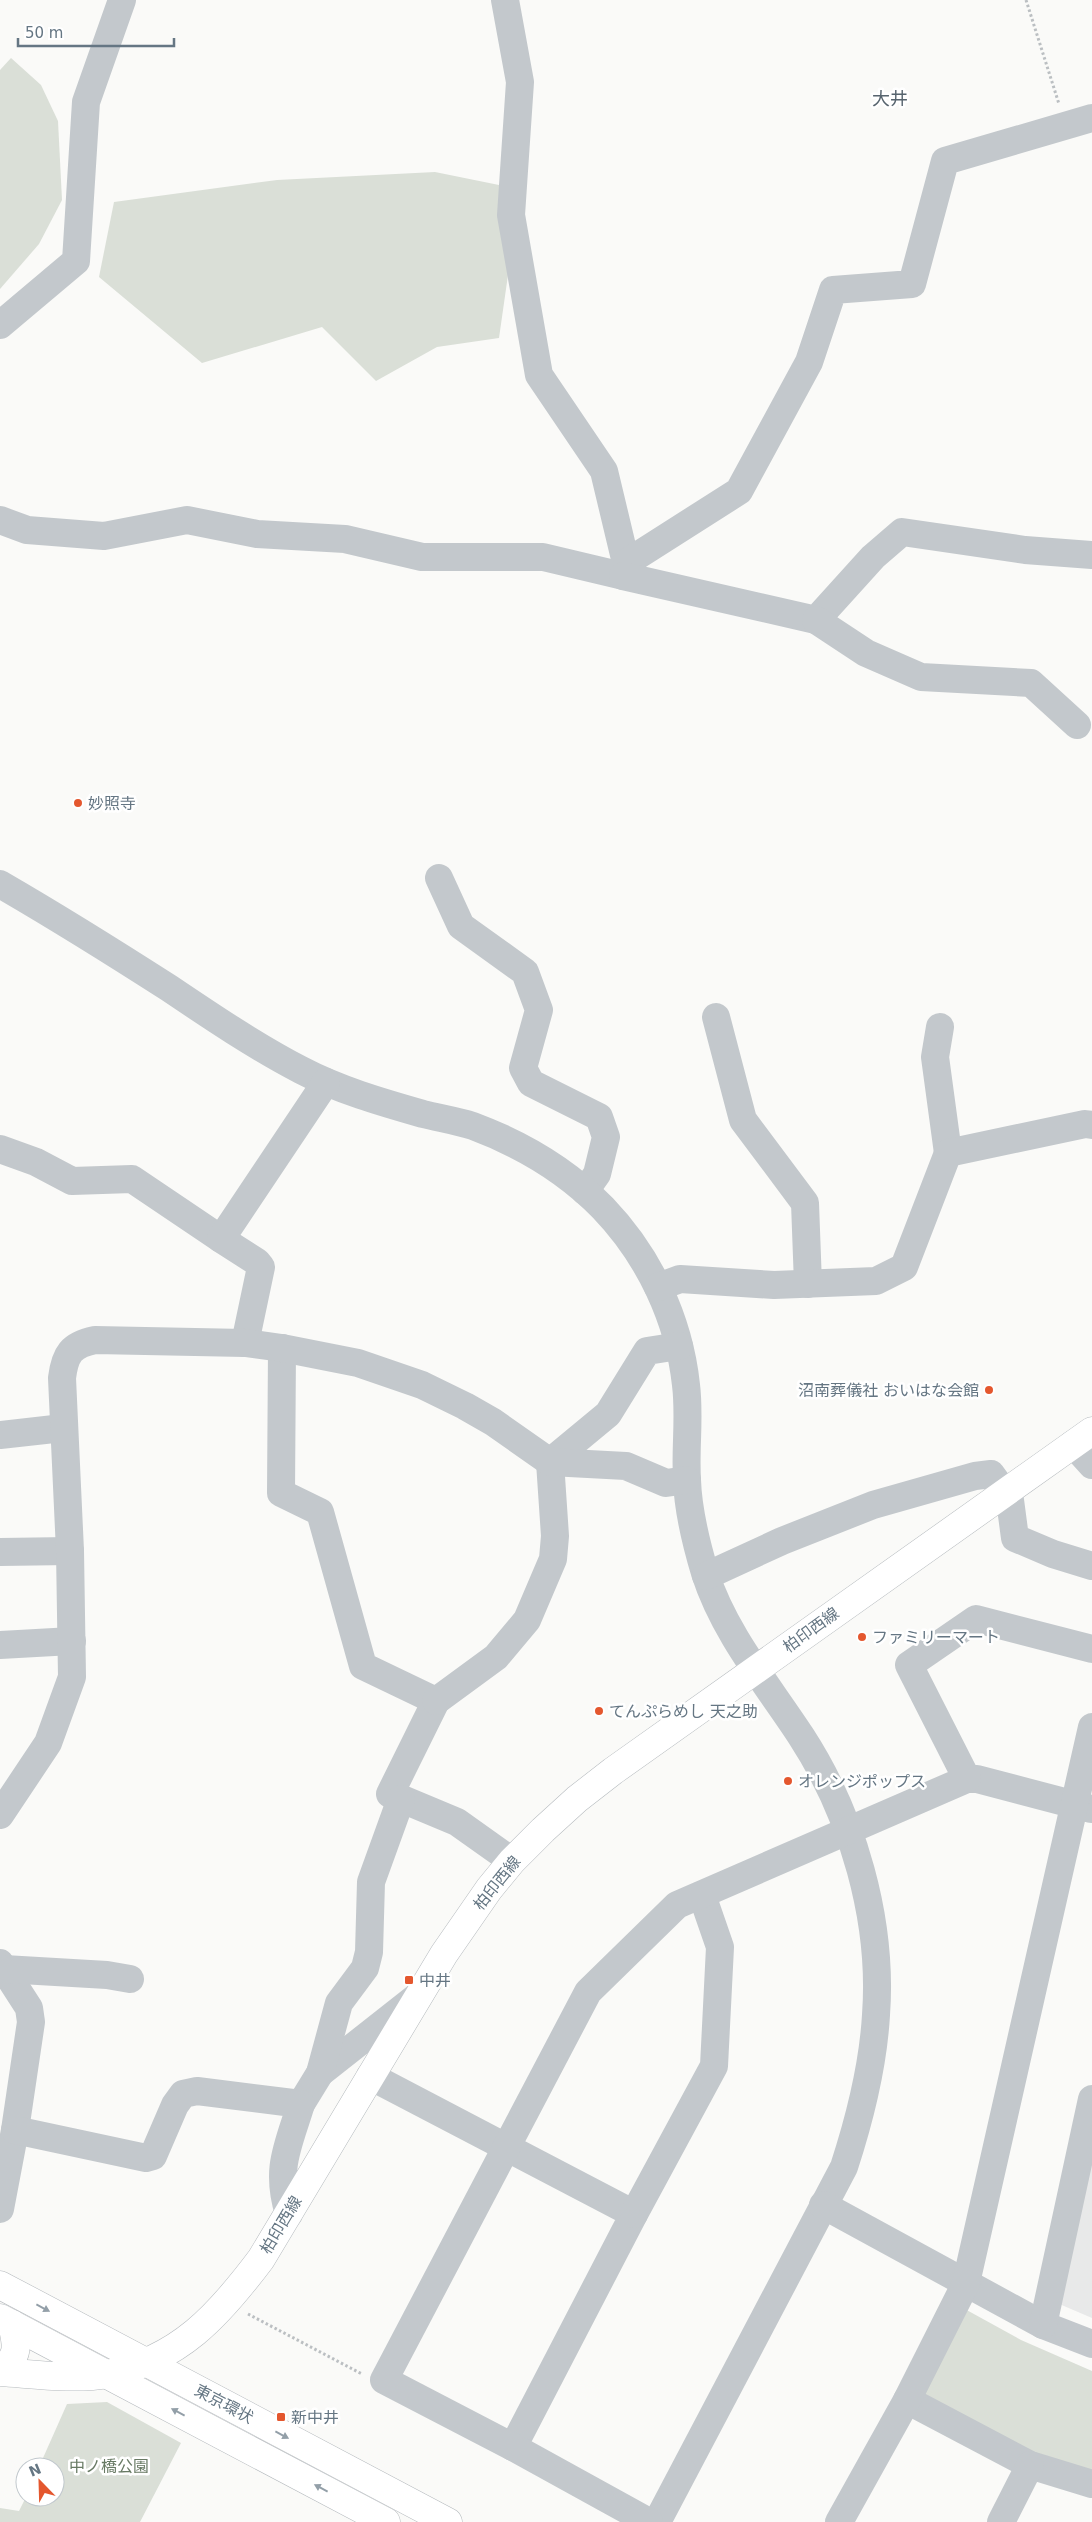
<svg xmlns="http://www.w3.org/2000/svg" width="1092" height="2522" viewBox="0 0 1092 2522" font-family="'DejaVu Sans','Noto Sans JP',sans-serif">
<rect width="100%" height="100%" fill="#fafaf8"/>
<polygon fill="#e8e9e9" points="1092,2145 1092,2318 1057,2303"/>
<g fill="#dadfd7">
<polygon points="11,58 41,85 58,121 62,200 39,244 0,289 0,70"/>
<polygon points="435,172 499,185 508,275 499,338 437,347 376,381 322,327 202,363 99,277 114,202 277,180"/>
<polygon points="963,2308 1021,2340 1092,2371 1092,2474 1031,2457 922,2398"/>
<polygon points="107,2402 181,2443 140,2522 0,2522 0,2508 19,2511 26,2497 55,2497 55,2467 39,2467 67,2404"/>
</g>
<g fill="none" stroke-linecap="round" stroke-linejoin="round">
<g stroke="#b5babe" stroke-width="29">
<path id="major" d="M0,2372C32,2374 76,2380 107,2374C179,2360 219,2315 261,2259L444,1954L489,1889L512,1861L543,1830L577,1799L613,1771L1092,1431"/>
</g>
<g stroke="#b4b9bd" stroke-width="29">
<g id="highway">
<polyline points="0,2285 448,2522"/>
<polyline points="0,2318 386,2522"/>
<path d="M0,2370C20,2357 17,2345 12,2324"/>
</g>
</g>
<g stroke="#bbbfc2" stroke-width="3" stroke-dasharray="2.5 2.5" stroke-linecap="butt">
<polyline points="1026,0 1059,104"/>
<polyline points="248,2314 362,2374"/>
</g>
<g stroke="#c3c8cc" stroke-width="28">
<polyline points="505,0 520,82 511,215 539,375 604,471 626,563"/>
<polyline points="0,325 76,261 86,102 122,0"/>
<polyline points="0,520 27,530 104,536 187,520 257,534 345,539 422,557 543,557 623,576 626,563 739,491 809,362 833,290 912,284 945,161 1092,118"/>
<polyline points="623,576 816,620 873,557 902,532 1025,550 1092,555"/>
<polyline points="816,620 866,653 921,677 1031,683 1077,725"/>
<polyline points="439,878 461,926 525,972 539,1010 523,1068 531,1083 599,1117 606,1137 597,1174 585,1191"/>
<path d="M0,884C57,917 113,952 169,988C212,1017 255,1046 301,1070C339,1090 381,1102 423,1114C439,1118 457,1121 473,1126C521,1144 567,1171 603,1208C649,1256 679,1319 686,1385C690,1417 685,1448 687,1480C688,1511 696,1543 705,1573C724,1633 767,1684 801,1736C853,1816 883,1920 876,2015C873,2067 860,2118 844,2167L657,2522"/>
<polyline points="716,1017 743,1120 805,1203 808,1284"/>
<polyline points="940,1027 935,1057 948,1153"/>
<polyline points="0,1149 36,1162 72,1181 132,1179 221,1239"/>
<polyline points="658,1287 680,1279 774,1285 876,1281 904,1267 948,1153 1085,1124 1092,1125"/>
<polyline points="245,1343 261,1267 257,1262 221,1239 326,1082"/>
<polyline points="282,1348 281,1493 320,1512 363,1666 436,1701 390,1794 457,1822 512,1861"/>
<polyline points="0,1435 63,1428"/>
<polyline points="1073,1444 1092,1465"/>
<polyline points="0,1552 70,1551"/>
<polyline points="706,1576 782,1541 873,1505 975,1476 991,1474 1010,1500 1015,1538 1053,1554 1092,1566"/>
<polyline points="0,1645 72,1641"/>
<polyline points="436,1701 496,1657 527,1620 553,1559 555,1536 550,1462 608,1414 647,1351 679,1346"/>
<polyline points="967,1779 977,1779 1091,1809"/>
<path d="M0,1815L48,1743L72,1677L70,1551L62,1378C65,1354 71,1345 95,1340L245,1343L282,1348L358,1363L422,1385L465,1406L493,1422L550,1462L626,1466L666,1483L687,1480"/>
<polyline points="0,1963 29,2008 31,2022 15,2130 0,2209"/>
<polyline points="4,1969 107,1975 130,1979"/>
<polyline points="320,2073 419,1995"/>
<polyline points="370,2076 634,2214 513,2447"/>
<polyline points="301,2104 320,2073 339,2003 365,1968 369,1952 371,1882 401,1799"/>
<path d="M15,2130L146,2158L153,2156L175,2105L183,2094L197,2091L301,2104C288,2147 275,2168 289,2214"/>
<polyline points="823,2205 1043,2325 1092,2344"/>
<polyline points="634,2214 714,2066 720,1947 702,1895"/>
<polyline points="1043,2325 1092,2099"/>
<polyline points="907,2400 1030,2465 1092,2484"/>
<polyline points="649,2522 513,2447 384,2380 588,1992 677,1905 967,1779 909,1665 976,1619 1092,1649"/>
<polyline points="839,2522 907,2400 966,2283 1092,1727"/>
<polyline points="1001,2522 1030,2465"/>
</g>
<use href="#major" stroke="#fff" stroke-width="28"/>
<use href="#highway" stroke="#fff" stroke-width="28"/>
</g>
<defs><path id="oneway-solid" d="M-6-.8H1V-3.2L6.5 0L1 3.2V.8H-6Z" transform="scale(1.25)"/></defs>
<g fill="#939fa8">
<use href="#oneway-solid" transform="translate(43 2308) rotate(28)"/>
<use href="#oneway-solid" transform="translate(178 2412) rotate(-152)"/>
<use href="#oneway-solid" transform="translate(282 2435) rotate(28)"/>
<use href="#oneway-solid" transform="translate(321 2488) rotate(-152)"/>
</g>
<g fill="#e4572e" stroke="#fff" stroke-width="2">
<circle cx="78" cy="803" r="5"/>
<circle cx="989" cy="1390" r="5"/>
<circle cx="862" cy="1637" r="5"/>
<circle cx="599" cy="1711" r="5"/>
<circle cx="788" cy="1781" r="5"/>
<rect x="404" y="1975" width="10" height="10" rx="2.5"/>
<rect x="276" y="2412" width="10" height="10" rx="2.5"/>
</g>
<g text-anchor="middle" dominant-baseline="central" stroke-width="5" stroke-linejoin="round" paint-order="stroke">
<g font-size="16" fill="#657683" stroke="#fff" text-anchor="start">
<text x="88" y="803">妙照寺</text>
<text x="979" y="1390" text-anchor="end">沼南葬儀社 おいはな会館</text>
<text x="872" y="1637">ファミリーマート</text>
<text x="609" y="1711">てんぷらめし 天之助</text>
<text x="798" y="1781">オレンジポップス</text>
<text x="419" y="1980">中井</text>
<text x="291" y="2417">新中井</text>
</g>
<g font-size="16" fill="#657683" stroke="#fff">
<text transform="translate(811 1630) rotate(-36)">柏印西線</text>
<text transform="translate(497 1883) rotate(-51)">柏印西線</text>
<text transform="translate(281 2225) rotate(-59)">柏印西線</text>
<text transform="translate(224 2404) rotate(28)">東京環状</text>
</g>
<g font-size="16" fill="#687a64" stroke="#fff">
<text x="109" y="2466">中ノ橋公園</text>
</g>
<g font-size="18" fill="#57646e" stroke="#fff">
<text x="890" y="98">大井</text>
</g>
</g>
<g transform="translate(40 2482) rotate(337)"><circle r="24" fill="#ffffff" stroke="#c1c8cd"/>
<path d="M0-4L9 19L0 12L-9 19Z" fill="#e4572e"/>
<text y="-8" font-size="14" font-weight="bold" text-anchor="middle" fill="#657683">N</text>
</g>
<path d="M18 38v8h156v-8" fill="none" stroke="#657683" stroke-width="2.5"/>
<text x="25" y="38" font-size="15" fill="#657683" stroke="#ffffff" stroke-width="4" paint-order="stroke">50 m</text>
</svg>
